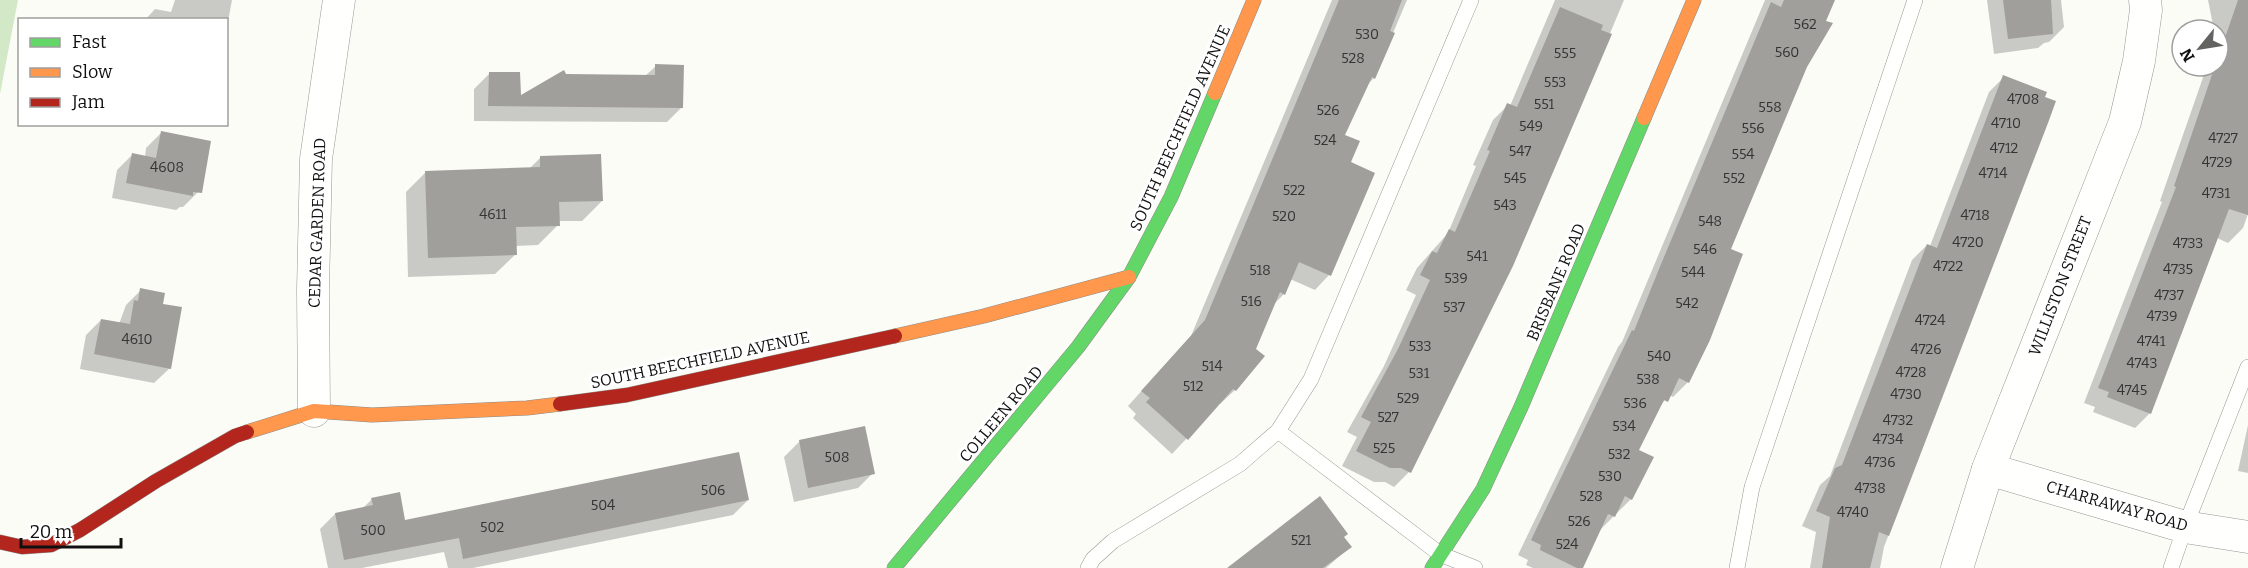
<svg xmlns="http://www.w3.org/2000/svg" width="2248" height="568" viewBox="0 0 2248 568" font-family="Bitter,serif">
<rect width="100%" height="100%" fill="#fcfcf7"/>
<polygon fill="#d3e8c7" points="0,0 18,0 0,94"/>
<g fill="#0003">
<polygon points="175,0 232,0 226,32 226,20 145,20 155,9 171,12"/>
<polygon points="1332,0 1407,0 1374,78 1366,86 1343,136 1349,163 1329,275 1315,290 1290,279 1284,294 1273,305 1235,390 1220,404 1219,404 1172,454 1133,418 1136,414 1128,406 1191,336"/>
<polygon points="1555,0 1624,0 1530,224 1409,472 1394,487 1385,482 1374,482 1342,466 1357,437 1347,432 1384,366 1416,295 1406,290 1417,268 1448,233 1476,166 1473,165 1493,120 1508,105 1510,106"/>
<polygon points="1765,0 1834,0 1729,249 1688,382 1673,397 1669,395 1656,411 1637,451 1631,499 1598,532 1581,568 1533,568 1526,565 1528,560 1518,555 1618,347 1622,342"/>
<polygon points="1987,0 2061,0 2064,27 2049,42 2044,43 2038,48 1994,54"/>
<polygon points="2208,0 2248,0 2248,214 2243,228 2228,243 2217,238 2150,413 2135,428 2093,412 2095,407 2084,403 2162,202 2160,201 2207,66 2218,66 2218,30 2214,30"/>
<polygon points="656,66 682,107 667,122 474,121 474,89 489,74 519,98 566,75 645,76"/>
<polygon points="2004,77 2054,102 1884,547 1880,568 1810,568 1816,532 1802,526 1820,485 1830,476 1912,260 1927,245 1930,246 1989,92"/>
<polygon points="161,133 198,192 183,207 180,207 176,210 112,198 117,170 132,155 145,157 146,148"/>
<polygon points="541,157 602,201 582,221 558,221 558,225 538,245 515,246 516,254 495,274 408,277 406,192 426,172 529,169"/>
<polygon points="141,290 162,305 170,368 154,383 80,369 86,335 101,320 119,324 126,305"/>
<polygon points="2248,425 2248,473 2238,471"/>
<polygon points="863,428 873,473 858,488 794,502 784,457 799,442"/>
<polygon points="372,499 404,522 748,500 733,515 473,568 448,568 444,552 362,568 328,568 320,529 335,514 362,509"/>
<polygon points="1350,547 1326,568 1228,568"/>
</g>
<g fill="#a09f9c">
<polygon points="1339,0 1402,0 1390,31 1395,33 1375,79 1372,77 1345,135 1360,141 1351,162 1375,173 1331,276 1299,262 1285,295 1280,292 1256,349 1265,356 1236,391 1233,389 1188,440 1146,402 1150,398 1141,391 1205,320"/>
<polygon points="1784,0 1835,0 1826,21 1833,23 1807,67 1731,249 1743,254 1710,340 1689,383 1679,378 1668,402 1664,400 1639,450 1654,457 1632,500 1625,496 1615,517 1608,514 1583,568 1577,568 1540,550 1541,545 1531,540 1632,330 1634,331 1659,269 1771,2 1781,7"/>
<polygon points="2003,0 2051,0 2053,34 2008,39"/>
<polygon points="2238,0 2248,0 2248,215 2229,209 2151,414 2107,397 2109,392 2098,388 2176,187 2174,186 2215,66 2218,66 2218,58"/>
<polygon points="1560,7 1603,25 1601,30 1612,34 1513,266 1411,473 1401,468 1390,468 1356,451 1371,422 1361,417 1398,349 1430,280 1420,275 1432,251 1437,253 1449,229 1455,232 1490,151 1487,150 1507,103 1517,107"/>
<polygon points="655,64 684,65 683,108 488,106 489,72 520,72 521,95 564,70 566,74 655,75"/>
<polygon points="2003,75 2047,92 2045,97 2056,101 2048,123 1889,536 1879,532 1870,568 1822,568 1830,517 1816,511 1835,468 1842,465 1927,244 1937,248"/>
<polygon points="161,131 211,141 202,193 193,192 193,196 126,183 132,153 156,158"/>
<polygon points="601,154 603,201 559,202 560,226 516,227 517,255 428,258 425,171 540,167 540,156"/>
<polygon points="140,288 165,293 163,304 182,307 171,369 94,354 101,319 130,324 134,300 138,301"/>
<polygon points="865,426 875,474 808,488 799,440"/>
<polygon points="739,452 749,500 463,559 459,538 344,560 335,513 373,505 371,498 400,492 405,520"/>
<polygon points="1320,496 1348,534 1344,537 1352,547 1323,568 1227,568"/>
</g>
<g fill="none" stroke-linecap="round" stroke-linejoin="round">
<g stroke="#969694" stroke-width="16">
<g id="lane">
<polyline points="1278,431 1440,554 1475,568"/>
<polyline points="1088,568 1093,559 1113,541 1240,464 1278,431 1311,379 1471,0"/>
<polyline points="1737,568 1752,487 1915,0"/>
<polyline points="2171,568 2185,527 2248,367"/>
</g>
</g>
<g stroke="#969694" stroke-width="33">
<g id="street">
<polyline points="314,411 313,289 316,159 339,0"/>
<polyline points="1988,469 2185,527 2248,537"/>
<polyline points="1957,568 1988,469 2125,122 2139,61 2146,10 2145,0"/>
</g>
</g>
<g stroke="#8d8d8b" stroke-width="15">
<g id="fast">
<polyline points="894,568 1078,347 1129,277 1171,197 1215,93"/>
<polyline points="1432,568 1483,489 1521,407 1644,118"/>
</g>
</g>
<g stroke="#8d8d8b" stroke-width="15">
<g id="slow">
<polyline points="1215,93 1254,0"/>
<polyline points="1644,118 1694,0"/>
<polyline points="895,336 984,316 1129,277"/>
<polyline points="247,432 314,411 372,415 527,408 560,404"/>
</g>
</g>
<g stroke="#8d8d8b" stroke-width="15">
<g id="jam">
<polyline points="560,404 627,395 895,336"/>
<polyline points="0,542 22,547 51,545 80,530 156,481 235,436 247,432"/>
</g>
</g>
<use href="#lane" stroke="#fffffe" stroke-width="15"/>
<use href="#street" stroke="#fffffe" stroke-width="32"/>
<use href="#fast" stroke="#63d668" stroke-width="14"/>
<use href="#slow" stroke="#ff974d" stroke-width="14"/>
<use href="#jam" stroke="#b3261e" stroke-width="14"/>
</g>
<g text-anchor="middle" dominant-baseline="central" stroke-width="6" stroke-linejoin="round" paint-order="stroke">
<g font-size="14" fill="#343433">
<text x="1805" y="24">562</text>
<text x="1367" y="34">530</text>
<text x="1787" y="52">560</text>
<text x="1565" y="53">555</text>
<text x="1353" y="58">528</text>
<text x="1555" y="82">553</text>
<text x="2023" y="99">4708</text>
<text x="1544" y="104">551</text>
<text x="1770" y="107">558</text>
<text x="1328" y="110">526</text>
<text x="2006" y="123">4710</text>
<text x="1531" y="126">549</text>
<text x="1753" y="128">556</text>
<text x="2223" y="138">4727</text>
<text x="1325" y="140">524</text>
<text x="2004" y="148">4712</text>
<text x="1520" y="151">547</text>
<text x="1743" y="154">554</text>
<text x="2217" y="162">4729</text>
<text x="167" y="167">4608</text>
<text x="1993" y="173">4714</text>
<text x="1515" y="178">545</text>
<text x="1734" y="178">552</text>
<text x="1294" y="190">522</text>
<text x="2216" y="193">4731</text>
<text x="1505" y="205">543</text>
<text x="493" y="214">4611</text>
<text x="1975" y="215">4718</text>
<text x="1284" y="216">520</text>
<text x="1710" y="221">548</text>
<text x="1968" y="242">4720</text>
<text x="2188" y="243">4733</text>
<text x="1705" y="249">546</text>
<text x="1477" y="256">541</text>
<text x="1948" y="266">4722</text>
<text x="2178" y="269">4735</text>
<text x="1260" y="270">518</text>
<text x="1693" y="272">544</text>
<text x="1456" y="278">539</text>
<text x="2169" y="295">4737</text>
<text x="1251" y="301">516</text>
<text x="1687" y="303">542</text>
<text x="1454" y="307">537</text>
<text x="2162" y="316">4739</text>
<text x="1930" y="320">4724</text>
<text x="137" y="339">4610</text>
<text x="2151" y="341">4741</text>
<text x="1420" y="346">533</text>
<text x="1926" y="349">4726</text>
<text x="1659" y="356">540</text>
<text x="2142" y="363">4743</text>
<text x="1212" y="366">514</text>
<text x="1911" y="372">4728</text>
<text x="1419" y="373">531</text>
<text x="1648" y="379">538</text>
<text x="1193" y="386">512</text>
<text x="2132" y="390">4745</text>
<text x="1906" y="394">4730</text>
<text x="1408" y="398">529</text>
<text x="1635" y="403">536</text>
<text x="1388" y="417">527</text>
<text x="1898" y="420">4732</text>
<text x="1624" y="426">534</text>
<text x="1888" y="439">4734</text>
<text x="1384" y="448">525</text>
<text x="1619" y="454">532</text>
<text x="837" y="457">508</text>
<text x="1880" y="462">4736</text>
<text x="1610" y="476">530</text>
<text x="1870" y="488">4738</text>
<text x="713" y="490">506</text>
<text x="1591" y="496">528</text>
<text x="603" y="505">504</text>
<text x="1853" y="512">4740</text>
<text x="1579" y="521">526</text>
<text x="492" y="527">502</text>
<text x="373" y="530">500</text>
<text x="1301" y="540">521</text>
<text x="1567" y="544">524</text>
</g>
<g font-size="16" fill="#101010" stroke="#fff">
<text transform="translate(1180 128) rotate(-66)">SOUTH BEECHFIELD AVENUE</text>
<text transform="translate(317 223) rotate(-88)">CEDAR GARDEN ROAD</text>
<text transform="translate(1556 282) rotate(-67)">BRISBANE ROAD</text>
<text transform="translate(2060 286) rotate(-69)">WILLISTON STREET</text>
<text transform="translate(700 360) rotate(-12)">SOUTH BEECHFIELD AVENUE</text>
<text transform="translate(1001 414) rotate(-50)">COLLEEN ROAD</text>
<text transform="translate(2117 506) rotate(16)">CHARRAWAY ROAD</text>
</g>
</g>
<rect x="18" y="18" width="210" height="108" fill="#ffffff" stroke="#9f9f9f" stroke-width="1.5"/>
<rect x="30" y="38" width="30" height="9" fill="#63d668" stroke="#9f9f9f" stroke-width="1.5"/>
<text x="72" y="48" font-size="18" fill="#101010">Fast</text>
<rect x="30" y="68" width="30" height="9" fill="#ff974d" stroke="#9f9f9f" stroke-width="1.5"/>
<text x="72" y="78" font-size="18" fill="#101010">Slow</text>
<rect x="30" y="98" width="30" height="9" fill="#b3261e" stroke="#9f9f9f" stroke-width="1.5"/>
<text x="72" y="108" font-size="18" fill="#101010">Jam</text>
<g transform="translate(2200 48) rotate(240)"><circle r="28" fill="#ffffff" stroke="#9f9f9f" stroke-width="1.5"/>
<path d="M0-4.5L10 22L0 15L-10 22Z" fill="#636361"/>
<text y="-9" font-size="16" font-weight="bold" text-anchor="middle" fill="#101010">N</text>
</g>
<path d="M21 538v9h100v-9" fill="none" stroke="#101010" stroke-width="3"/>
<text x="30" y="538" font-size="18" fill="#101010" stroke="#ffffff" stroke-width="4.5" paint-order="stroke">20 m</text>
</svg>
